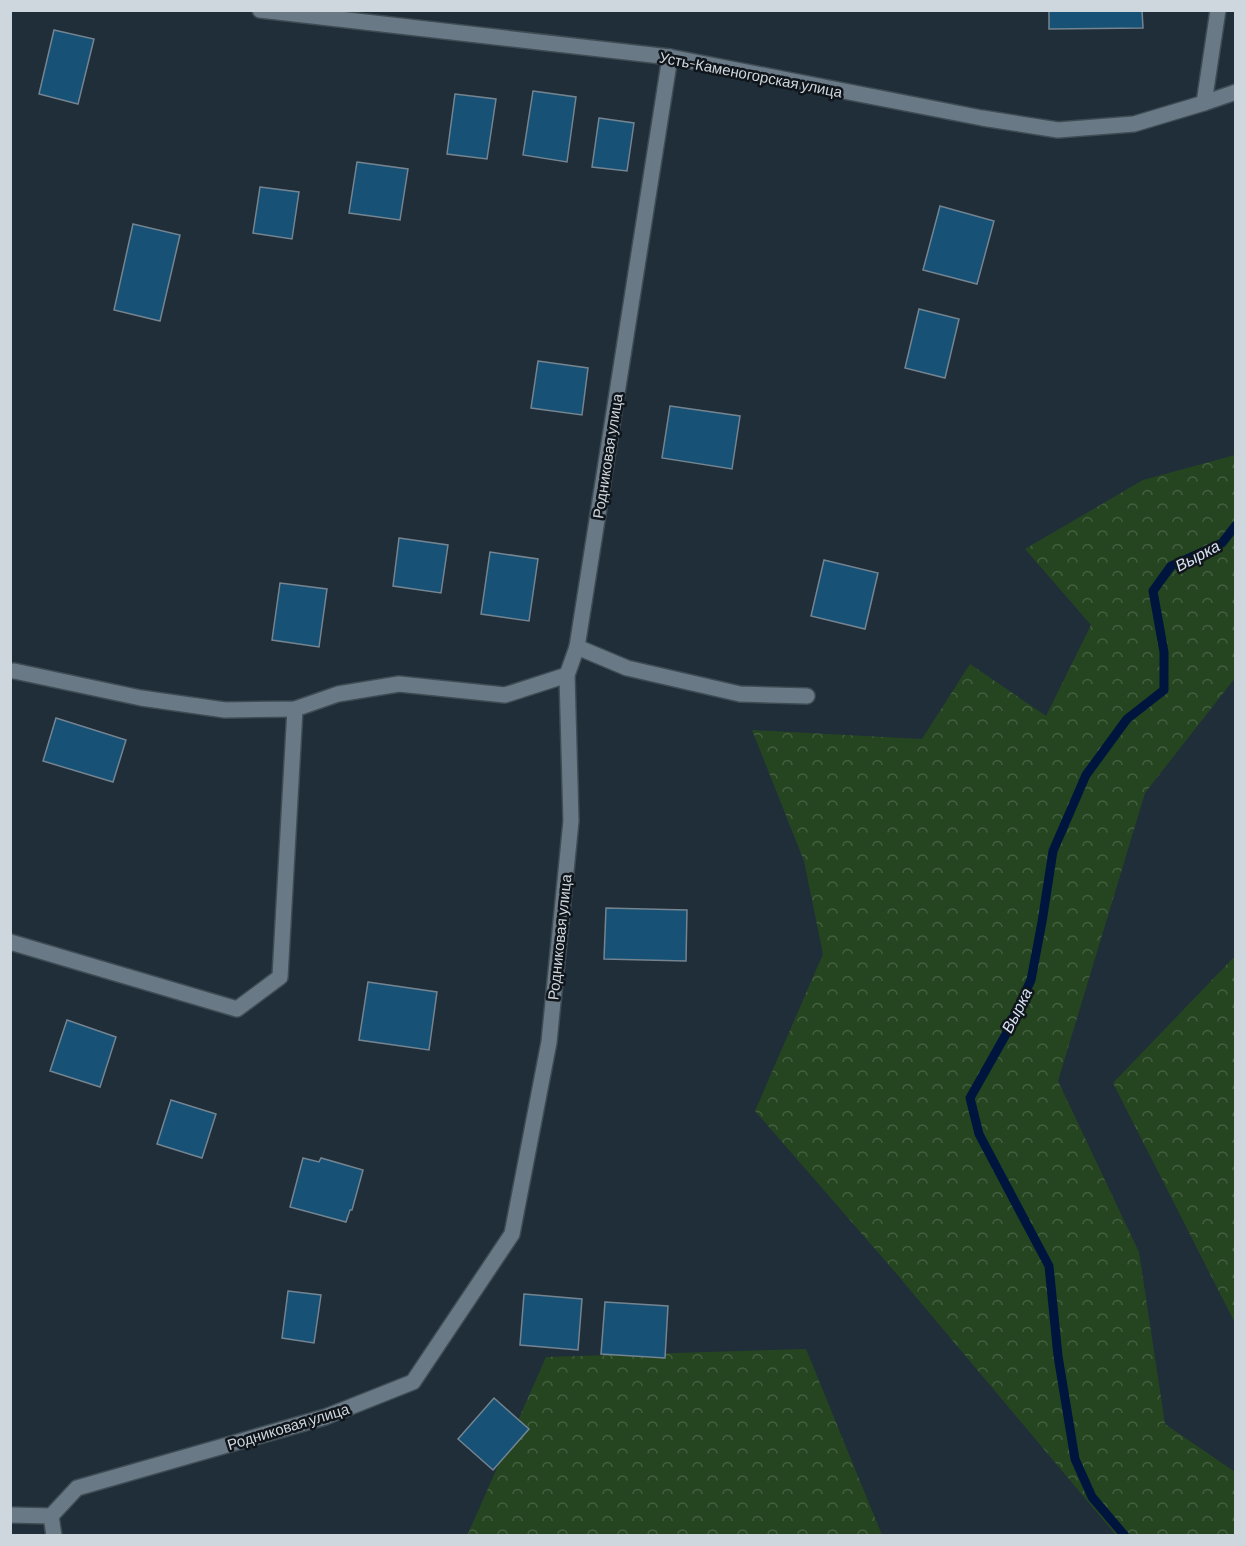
<svg xmlns="http://www.w3.org/2000/svg" width="1246" height="1546" viewBox="0 0 1246 1546" font-family="Barlow,sans-serif">
<defs>
<pattern id="forest-crowns" width="20" height="18" patternUnits="userSpaceOnUse" patternTransform="scale(1.5)"><rect width="20" height="18" fill="#254520"/><path d="M2 6a3 3 0 1 1 6 0M12 15a3 3 0 1 1 6 0" fill="none" stroke="#435f40"/></pattern>
</defs>
<rect width="100%" height="100%" fill="#1f2e38"/>
<g fill="url(#forest-crowns)">
<polygon points="1235,455 1235,678 1145,793 1058,1081 1139,1252 1165,1424 1235,1472 1235,1535 1116,1535 895,1272 755,1111 823,954 804,861 752,730 922,739 970,664 1046,716 1091,625 1025,549 1143,480"/>
<polygon points="1235,956 1235,1323 1113,1083"/>
<polygon points="806,1349 882,1535 467,1536 546,1357"/>
</g>
<g fill="none" stroke-linecap="round" stroke-linejoin="round">
<polyline stroke="#00153d" stroke-width="9" points="1125,1536 1092,1497 1075,1459 1058,1356 1049,1266 979,1134 970,1098 1005,1036 1031,980 1042,922 1053,851 1086,775 1127,719 1164,690 1164,652 1153,591 1171,566 1222,543 1236,525"/>
</g>
<g fill="#175175" stroke="#748491" stroke-width="1.5">
<polygon points="1049,10 1142,10 1143,28 1049,29"/>
<polygon points="54,30 94,39 78,104 39,94"/>
<polygon points="533,91 576,97 567,162 523,155"/>
<polygon points="455,94 496,99 487,159 447,154"/>
<polygon points="599,118 634,123 627,171 592,167"/>
<polygon points="357,162 408,169 400,220 349,213"/>
<polygon points="260,187 299,192 292,239 253,233"/>
<polygon points="940,206 994,221 977,284 923,270"/>
<polygon points="133,224 180,235 160,321 114,310"/>
<polygon points="919,309 959,319 945,378 905,368"/>
<polygon points="538,361 588,368 582,415 531,408"/>
<polygon points="670,406 740,416 732,469 662,458"/>
<polygon points="399,538 448,545 441,593 393,586"/>
<polygon points="490,552 538,559 529,621 481,614"/>
<polygon points="824,560 878,573 865,629 811,616"/>
<polygon points="280,583 327,589 319,647 272,640"/>
<polygon points="56,718 126,740 113,782 43,761"/>
<polygon points="606,908 687,910 686,961 604,959"/>
<polygon points="368,982 437,992 429,1050 359,1040"/>
<polygon points="67,1020 116,1037 100,1087 50,1071"/>
<polygon points="171,1100 216,1114 202,1158 157,1144"/>
<polygon points="303,1158 319,1162 321,1158 363,1170 352,1210 350,1210 346,1222 290,1207"/>
<polygon points="288,1291 321,1295 314,1343 282,1338"/>
<polygon points="524,1294 582,1299 578,1350 520,1345"/>
<polygon points="605,1302 668,1306 665,1358 601,1354"/>
<polygon points="494,1398 529,1429 493,1470 458,1439"/>
</g>
<g fill="none" stroke-linecap="round" stroke-linejoin="round">
<g stroke="#3f4c54" stroke-width="18">
<g id="minor">
<polyline points="260,10 670,57 982,118 1058,130 1134,124 1204,103 1236,92"/>
<polyline points="1204,103 1218,10"/>
<polyline points="577,647 627,668 740,694 807,696"/>
<polyline points="14,671 141,698 225,710 295,709 338,694 399,684 505,695 567,675"/>
<polyline points="10,942 237,1009 280,977 295,709"/>
<polyline points="10,1515 51,1516"/>
<polyline points="54,1536 51,1516 77,1488 325,1417 413,1382 512,1234 549,1042 571,821 567,675 577,647 670,57"/>
</g>
</g>
<use href="#minor" stroke="#697986" stroke-width="15"/>
</g>
<g text-anchor="middle" dominant-baseline="central" stroke-width="5" stroke-linejoin="round" paint-order="stroke">
<g font-size="15" fill="#ced7de" stroke="#0f151a">
<text transform="translate(751 74) rotate(11)">Усть-Каменогорская улица</text>
<text transform="translate(607 456) rotate(-81)">Родниковая улица</text>
<text transform="translate(559 937) rotate(-84)">Родниковая улица</text>
<text transform="translate(288 1426) rotate(-17)">Родниковая улица</text>
</g>
<g font-size="16" font-style="italic" fill="#d8e3f5" stroke="#0f151a">
<text transform="translate(1197 555) rotate(-28)">Вырка</text>
<text transform="translate(1016 1010) rotate(-63)">Вырка</text>
</g>
</g>
<rect width="1246" height="1546" fill="none" stroke="#ced7de" stroke-width="24"/>
</svg>
